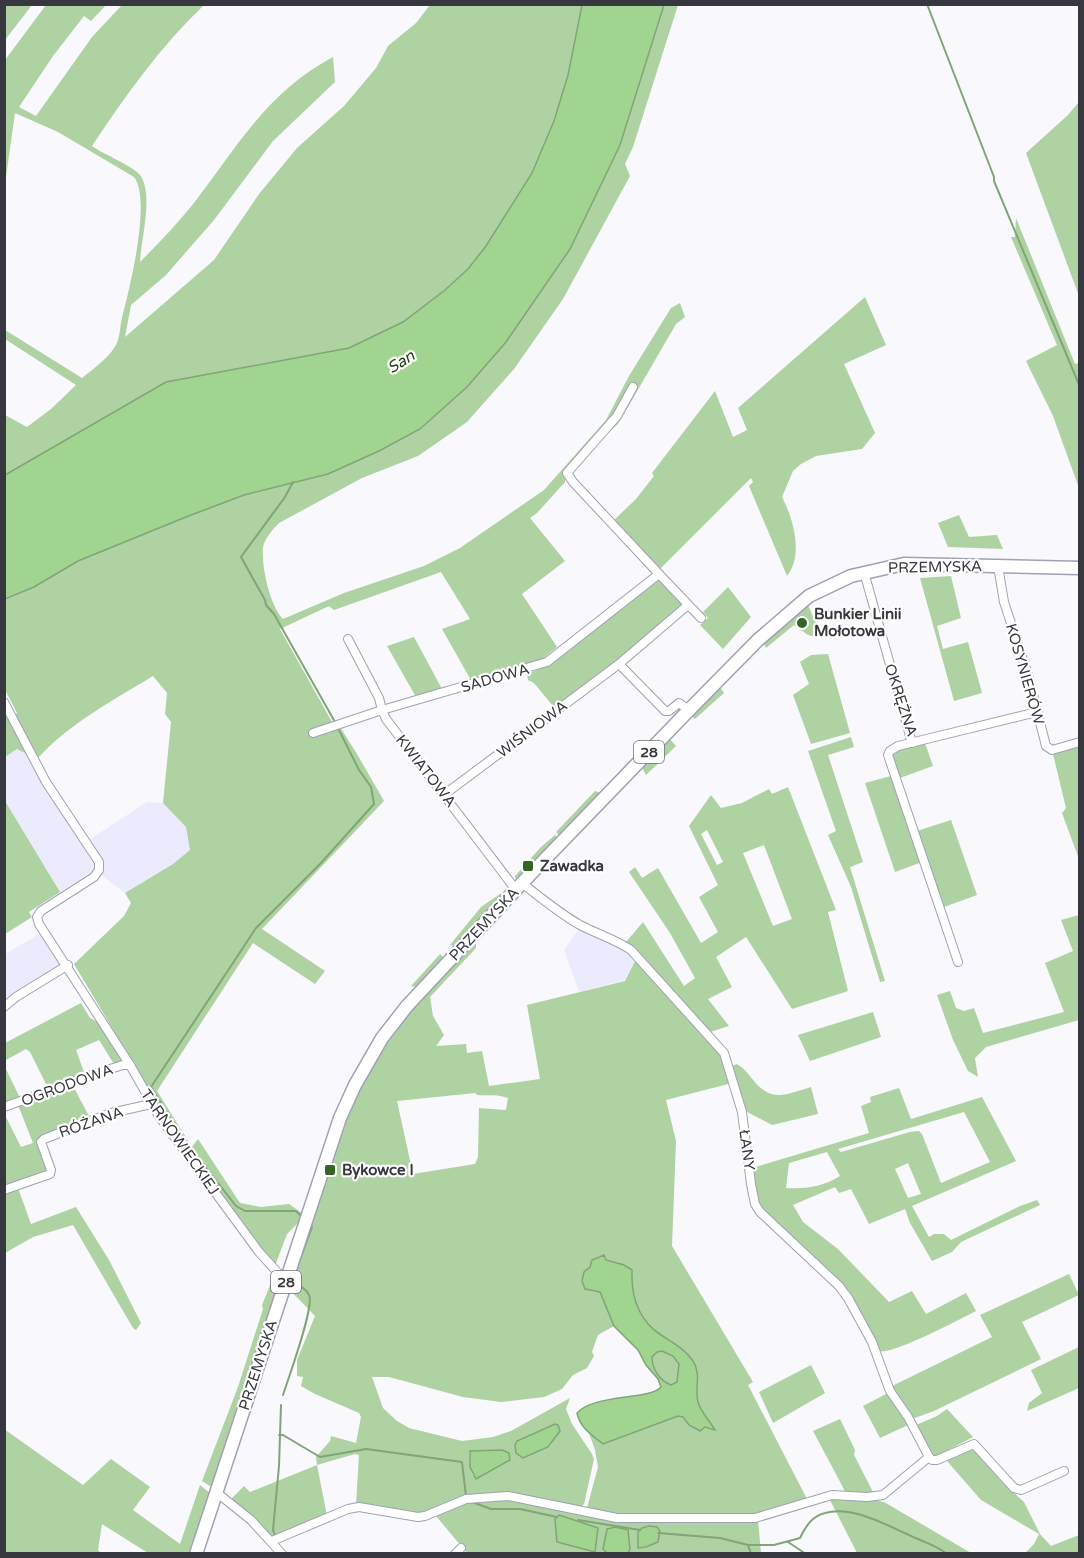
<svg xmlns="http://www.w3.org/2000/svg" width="1084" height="1558" viewBox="0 0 1084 1558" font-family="'Varela Round',sans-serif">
<rect width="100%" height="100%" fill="#f8f8fd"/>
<g fill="#ecebfe">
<polygon points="17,749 25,753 32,763 37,759 89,840 147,802 163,803 186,826 190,850 173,864 125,893 95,870 60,892 5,801 5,757"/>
<polygon points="579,929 620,945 635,961 625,980 579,992 564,950"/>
<polygon points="41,933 63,965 5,1004 5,954"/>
</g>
<g fill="#aed2a1" fill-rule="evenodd">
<polygon points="5,4 32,5 5,40 4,5"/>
<path d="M46,5H106L91,21L84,16L53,56L19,107L36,116L92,37L122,5H204C160,47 126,95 92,146C103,154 133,166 140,175C154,194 141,239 140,262C159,243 177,224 194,203C237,147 267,92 333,57L335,82L273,141L214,220L166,275L131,305L125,337L214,260L259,194L297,148L344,106L376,68L388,46L416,23L430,5H582L568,75L554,121L532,173L486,246L468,269L445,290L403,322L349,348L166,382L5,475V415L27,427L51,409L76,385L5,339V330L82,378C93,369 109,358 116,345C120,338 120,326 122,318C129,291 152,199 134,177L58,132L15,113L5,184V60Z"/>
<path d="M664,5H678L633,147L625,164L630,176L563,299L514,369L467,422L418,456L362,478L279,523C273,529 265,538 263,547C261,566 270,606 283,619L344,593L424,566L460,548L544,490L606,420L629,376L671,308L680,303L685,317L676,324L618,424L611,430L608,425L565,473V482L537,513L530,518L565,561L522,594L557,647L535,665L472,682L442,629L470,619L441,572L334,610L329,606L280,629L322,704L332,722L340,727L357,754L384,801L262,929L325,971L315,984L253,943L157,1091L192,1147L198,1139L240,1203L261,1207L289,1204L303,1214L300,1221L287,1234L276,1263H273L167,1120L74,964L124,916L131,903L125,893L173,864L190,850L186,827L163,803L171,722L165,714L167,693L153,676C112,701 70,723 37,759L14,715L17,713L5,690L4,599L34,587L78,561L186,517L244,495L328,474L378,451L420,429L467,387L620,145Z"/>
<polygon points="1078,103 1080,107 1079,296 1026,153 1068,115"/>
<polygon points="1016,218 1075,364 1079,363 1079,488 1053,416 1026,361 1057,345 1011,237 1015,237"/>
<path d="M865,297L886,345L844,364L875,433L862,449L816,456L801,464L793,471L782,497C793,518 804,555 787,576L749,486L753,482L751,478L660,569L613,521L636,499L654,476L652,473L715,391L733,437L747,430L738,408Z"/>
<polygon points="959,515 969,537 997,535 1003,549 948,547 938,523"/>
<polygon points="951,576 961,618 937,626 943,649 968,642 982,693 954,701 920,578"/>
<polygon points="657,580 661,580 684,605 654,632 556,708 553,706 534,683 528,680 527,674 545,667"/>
<polygon points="728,587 751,617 723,649 700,625 708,618 703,612"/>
<polygon points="808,605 820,632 815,637 808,635 794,625 766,648 764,644"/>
<polygon points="414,637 442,689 416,697 387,646"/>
<polygon points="828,654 850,733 811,744 793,695 809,684 800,662 811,655"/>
<polygon points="720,687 724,693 695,719 691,715"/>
<polygon points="4,710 29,754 28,758 25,753 17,749 5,757"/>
<polygon points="851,737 854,747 828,755 863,862 850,867 885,981 880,982 851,887 828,835 836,831 808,751"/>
<polygon points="669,738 676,746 646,775 641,766"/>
<polygon points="925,743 933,766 900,778 892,754 896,750"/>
<polygon points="1079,746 1080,746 1079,859 1062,813 1066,808 1053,754"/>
<polygon points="891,776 922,862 895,872 865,783"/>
<path d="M788,787L836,910L828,912L848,991L792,1009L746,937L716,957L732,987L708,999L729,1026L710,1032L638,952L626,942L643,922L684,986L695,978L670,933L629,872L635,867L642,878L658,868L701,943L718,932L699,897L718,885L689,826L711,795L721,808L742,803L769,789L772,794ZM707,830L723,862L717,865L701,834ZM764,845L792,919L773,926L743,853Z"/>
<polygon points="595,791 601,793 560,836 556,832"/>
<polygon points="5,801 60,892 29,912 32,917 5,934"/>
<polygon points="951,820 977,895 944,907 917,831"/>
<path d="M555,835L559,839C545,853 530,863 518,878H515V876L541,847Z"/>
<polygon points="500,894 502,894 501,900 458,946 450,945 481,907"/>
<polygon points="1079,915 1079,1020 986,1047 975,1058 978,1077 968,1071 953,1040 937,995 950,991 956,1008 964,1011 974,1008 983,1033 1064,1012 1045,963 1073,951 1061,920"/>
<path d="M471,944H476V948L430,997L433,1016L444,1035L436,1046L466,1044L467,1053L482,1051L489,1086L540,1079L527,1005L625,981L635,961H637L713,1044L723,1059L732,1083L666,1100L676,1141L672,1246L753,1382L748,1385L806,1497V1501L755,1515L620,1516L587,1508L598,1467L595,1450L589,1433L603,1444L678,1416L683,1417L689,1425L714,1429C709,1420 700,1411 697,1402C694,1389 701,1377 695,1365C690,1353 679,1346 668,1340C640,1322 631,1303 631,1270C614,1258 609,1261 590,1267L585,1284L590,1291L600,1292L614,1326L598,1335L592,1352L594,1356L587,1368L573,1375L562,1389L544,1397L501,1402L463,1397L389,1377H372L383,1408L397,1421L409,1428L462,1441L493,1437L511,1431L570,1398L566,1409L572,1424L592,1454L594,1459L584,1504L580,1508L472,1495L425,1513L414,1515L356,1505L359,1455L355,1454L317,1465L327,1516L279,1537H271L231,1499L244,1486L250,1492L317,1465L316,1457L330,1441L331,1436L356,1443L361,1417L359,1413L315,1394L301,1386L303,1377L297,1376V1360L315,1316L288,1288L316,1207L332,1165L336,1147L348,1112L365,1075L408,1012ZM475,1093L477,1095C488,1096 497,1094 508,1098L506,1110L479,1108L478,1157L475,1164L413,1174L397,1101ZM502,1450L509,1453L510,1460L478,1478L472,1474L469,1455L477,1451Z"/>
<polygon points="440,954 444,958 417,987 411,986"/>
<polygon points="81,1003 90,1018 98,1022 124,1061 114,1064 99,1040 76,1050 85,1075 48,1088 30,1052 26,1049 6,1060 5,1067 20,1098 5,1104 5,1043"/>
<polygon points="873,1012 881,1037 810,1061 798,1035"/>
<path d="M737,1064C745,1069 748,1074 754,1081C772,1103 788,1094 811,1087L818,1114L772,1125L749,1113L746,1111L732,1066Z"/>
<polygon points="73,1086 90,1118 41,1137 37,1142 47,1171 5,1187 4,1113 21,1147 33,1143 18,1105"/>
<path d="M899,1088L911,1119L982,1097L1016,1161L912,1206L929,1237L934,1234H944L951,1240L1020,1206L1037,1200L1040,1205L961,1242L952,1252L932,1261L910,1223L905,1209L869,1224L851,1189L839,1193L835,1187L793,1205L803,1222L838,1249L889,1302L912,1291L926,1314L966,1293L976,1311C960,1319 893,1355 879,1351L855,1302L844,1288L759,1206L752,1168L869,1133L861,1106L871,1102L870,1097ZM964,1112L990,1162L941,1183L922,1134L919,1131L910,1132L841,1152L838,1149ZM827,1152L840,1176C822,1187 806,1189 786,1188L789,1163ZM908,1163L921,1194L908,1198L895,1169Z"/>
<polygon points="18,1188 31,1224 76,1207 109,1260 141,1323 136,1330 133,1328 73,1225 33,1237 5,1253 5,1193"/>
<polygon points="275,1273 281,1283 214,1486 210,1486 202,1481 238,1387 263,1309 262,1305"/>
<polygon points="1069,1274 1079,1295 1022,1322 1041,1359 934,1411 912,1419 890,1387 992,1337 980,1315"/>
<polygon points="1079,1347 1079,1388 1027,1411 1029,1403 1042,1393 1031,1370"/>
<path d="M662,1351L673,1356L679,1364L677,1382L671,1385C660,1380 652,1369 652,1357L657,1352Z"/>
<polygon points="811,1365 825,1393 773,1423 759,1392"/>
<polygon points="888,1393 908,1425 880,1438 863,1406"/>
<polygon points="947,1409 973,1437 935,1457 916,1425 937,1416"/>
<polygon points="840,1419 855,1450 854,1455 873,1492 846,1493 813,1431"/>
<polygon points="4,1429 83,1485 111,1459 150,1487 133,1510 180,1544 200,1485 211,1494 191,1553 148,1553 102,1524 98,1550 101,1553 5,1553"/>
<polygon points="972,1447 1001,1481 1024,1502 1040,1534 1051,1546 1079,1535 1079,1553 1025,1553 1034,1544 1039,1534 981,1500 947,1461"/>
<polygon points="510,1499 617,1522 758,1520 761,1553 467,1553 436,1516 465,1502"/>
<polygon points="846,1499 875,1500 884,1502 971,1553 857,1553 830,1500"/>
</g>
<g fill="#a1d48e" stroke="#81a577" stroke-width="1.5" fill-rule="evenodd">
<polygon points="582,5 664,5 620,145 570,249 506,342 467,387 420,429 379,451 328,474 244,495 186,517 78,561 34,587 5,599 5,475 166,382 349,348 403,322 445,290 468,269 486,246 532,173 554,121 568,75"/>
<path d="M604,1255L606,1260L624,1265L632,1270C631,1296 638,1320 661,1335C673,1343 685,1349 693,1361C702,1375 694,1388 698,1402C700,1411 710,1421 715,1430L705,1427L700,1431L689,1425L683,1417L678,1416L603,1444C592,1435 580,1428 577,1413C593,1394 650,1400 661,1387L658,1379L646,1365L638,1350L614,1326L600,1292L585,1289L582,1281L584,1272L590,1267L592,1260ZM662,1351L673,1356L679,1364L677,1382L671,1385C660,1381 652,1369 652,1357L657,1352Z"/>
<polygon points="555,1424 558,1425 560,1431 548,1447 523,1458 516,1453 515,1445 517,1441"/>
<polygon points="502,1450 509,1453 510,1460 476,1479 470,1467 470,1451"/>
<polygon points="559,1515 598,1528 595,1552 557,1542 555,1519"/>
<polygon points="649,1526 657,1527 660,1531 658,1542 646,1547 638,1548 638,1532 642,1528"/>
<polygon points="615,1527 628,1530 630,1549 628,1553 607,1553 603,1549 607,1529"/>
</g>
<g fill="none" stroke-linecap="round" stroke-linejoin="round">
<g stroke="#81a577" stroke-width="2">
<polyline points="927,4 994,177 994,181 1080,387"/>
<polyline points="293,482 285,497 241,557 265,600 266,605 274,614 335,722"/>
<polyline points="301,1216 296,1211 245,1211 236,1206 182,1137 151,1087 256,928 321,863 374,804 371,787 359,770 339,730"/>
<polyline points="297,1268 312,1227"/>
<path d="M283,1395C288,1379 315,1306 309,1295C306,1288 296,1284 292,1279"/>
<polyline points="279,1435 283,1435 320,1457 366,1449 462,1462 466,1496"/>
<polyline points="472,1502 491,1509 520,1509 557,1517"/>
<polyline points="578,1520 640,1530"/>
<path d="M658,1533L720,1538L748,1545H774L800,1538C806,1526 812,1516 825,1513C855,1505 891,1528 918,1539C929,1544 937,1546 947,1554"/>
<polyline points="275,1535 273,1530 279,1466 281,1405"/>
<polyline points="788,1542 806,1554"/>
<polyline points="748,1545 751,1554"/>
</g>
<g stroke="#a1a0b6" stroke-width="10">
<g id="street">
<polyline points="633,387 617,416 567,473 573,482 659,574"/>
<polyline points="998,566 1004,602 1028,675 1046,746 1052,750 1080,742"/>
<polyline points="864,572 912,743"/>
<polyline points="348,639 379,698 382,710 547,662 659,574 701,618"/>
<polyline points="619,664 688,605"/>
<polyline points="4,702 46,782 99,862 99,870 94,877 41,911 37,917 39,924 130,1065 159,1116 259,1252 278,1273 288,1277"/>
<polyline points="313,733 382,710 386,719 516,890"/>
<polyline points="445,794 619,664 665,711 669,711 679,703 689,710"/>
<path d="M522,883C541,898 559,913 580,925C597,934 615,939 631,950L724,1053L742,1112L751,1184L755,1204L760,1212L839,1286L848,1298L872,1342L890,1391L908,1417L929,1457"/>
<polyline points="958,962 888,755 890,751 898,746 1037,712"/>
<polyline points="4,1007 16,997 68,965"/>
<polyline points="4,1107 100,1072 123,1065 130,1065"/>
<polyline points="4,1190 50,1174 51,1170 41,1142 44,1139 111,1113 151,1104"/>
<polyline points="929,1457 932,1460 937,1460 974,1444 1014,1488 1021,1490 1064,1471"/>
<polyline points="216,1492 251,1520 282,1554"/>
<polyline points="272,1541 348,1509 359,1507 418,1517 425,1516 466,1499 508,1496 617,1518 755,1518 832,1495 867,1497 883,1495 929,1457"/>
<polyline points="455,1554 461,1548"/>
</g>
</g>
<g stroke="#a1a0b6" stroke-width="15">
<polyline id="primary" points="196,1554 340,1118 355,1085 382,1038 407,1006 522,883 689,710 758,640 809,596 851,576 904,564 1080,568"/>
</g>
<use href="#street" stroke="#fff" stroke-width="8"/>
<use href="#primary" stroke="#fff" stroke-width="12"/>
</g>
<g fill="#366423" stroke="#fff" stroke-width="2">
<circle cx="802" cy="623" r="6"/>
<rect x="522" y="860" width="12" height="12" rx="3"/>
<rect x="324" y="1164" width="12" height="12" rx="3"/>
</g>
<g text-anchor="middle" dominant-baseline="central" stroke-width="4.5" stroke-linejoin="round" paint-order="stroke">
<g fill="#fff" stroke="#737379" stroke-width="1.5">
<rect x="634" y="741" width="30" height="22" rx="4.5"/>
<rect x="271" y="1271" width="30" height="22" rx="4.5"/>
</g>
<g font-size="14" font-weight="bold" fill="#373740">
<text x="649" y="752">28</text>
<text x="286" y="1282">28</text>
</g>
<g font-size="15" fill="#373740" stroke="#fff">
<text transform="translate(935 567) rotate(-1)">PRZEMYSKA</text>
<text transform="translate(1025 674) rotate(74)">KOSYNIERÓW</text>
<text transform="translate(495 678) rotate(-16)">SADOWA</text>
<text transform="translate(901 700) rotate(72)">OKRĘŻNA</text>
<text transform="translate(532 729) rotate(-37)">WIŚNIOWA</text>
<text transform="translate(426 771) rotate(52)">KWIATOWA</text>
<text transform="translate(484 924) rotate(-47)">PRZEMYSKA</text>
<text transform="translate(67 1085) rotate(-20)">OGRODOWA</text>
<text transform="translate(91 1122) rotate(-19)">RÓŻANA</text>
<text transform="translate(180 1142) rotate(55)">TARNOWIECKIEJ</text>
<text transform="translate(747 1150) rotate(82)">ŁANY</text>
<text transform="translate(258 1365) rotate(-72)">PRZEMYSKA</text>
</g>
<g font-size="15" font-weight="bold" fill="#373740" stroke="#fff" text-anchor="start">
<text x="814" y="614">Bunkier Linii<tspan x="814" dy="17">Mołotowa</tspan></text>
<text x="540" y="866">Zawadka</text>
<text x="342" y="1170">Bykowce I</text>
</g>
<g font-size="16" font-style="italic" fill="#224313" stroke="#fff">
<text transform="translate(401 362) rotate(-32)">San</text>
</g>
</g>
<rect width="1084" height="1558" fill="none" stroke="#373740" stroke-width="12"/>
</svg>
